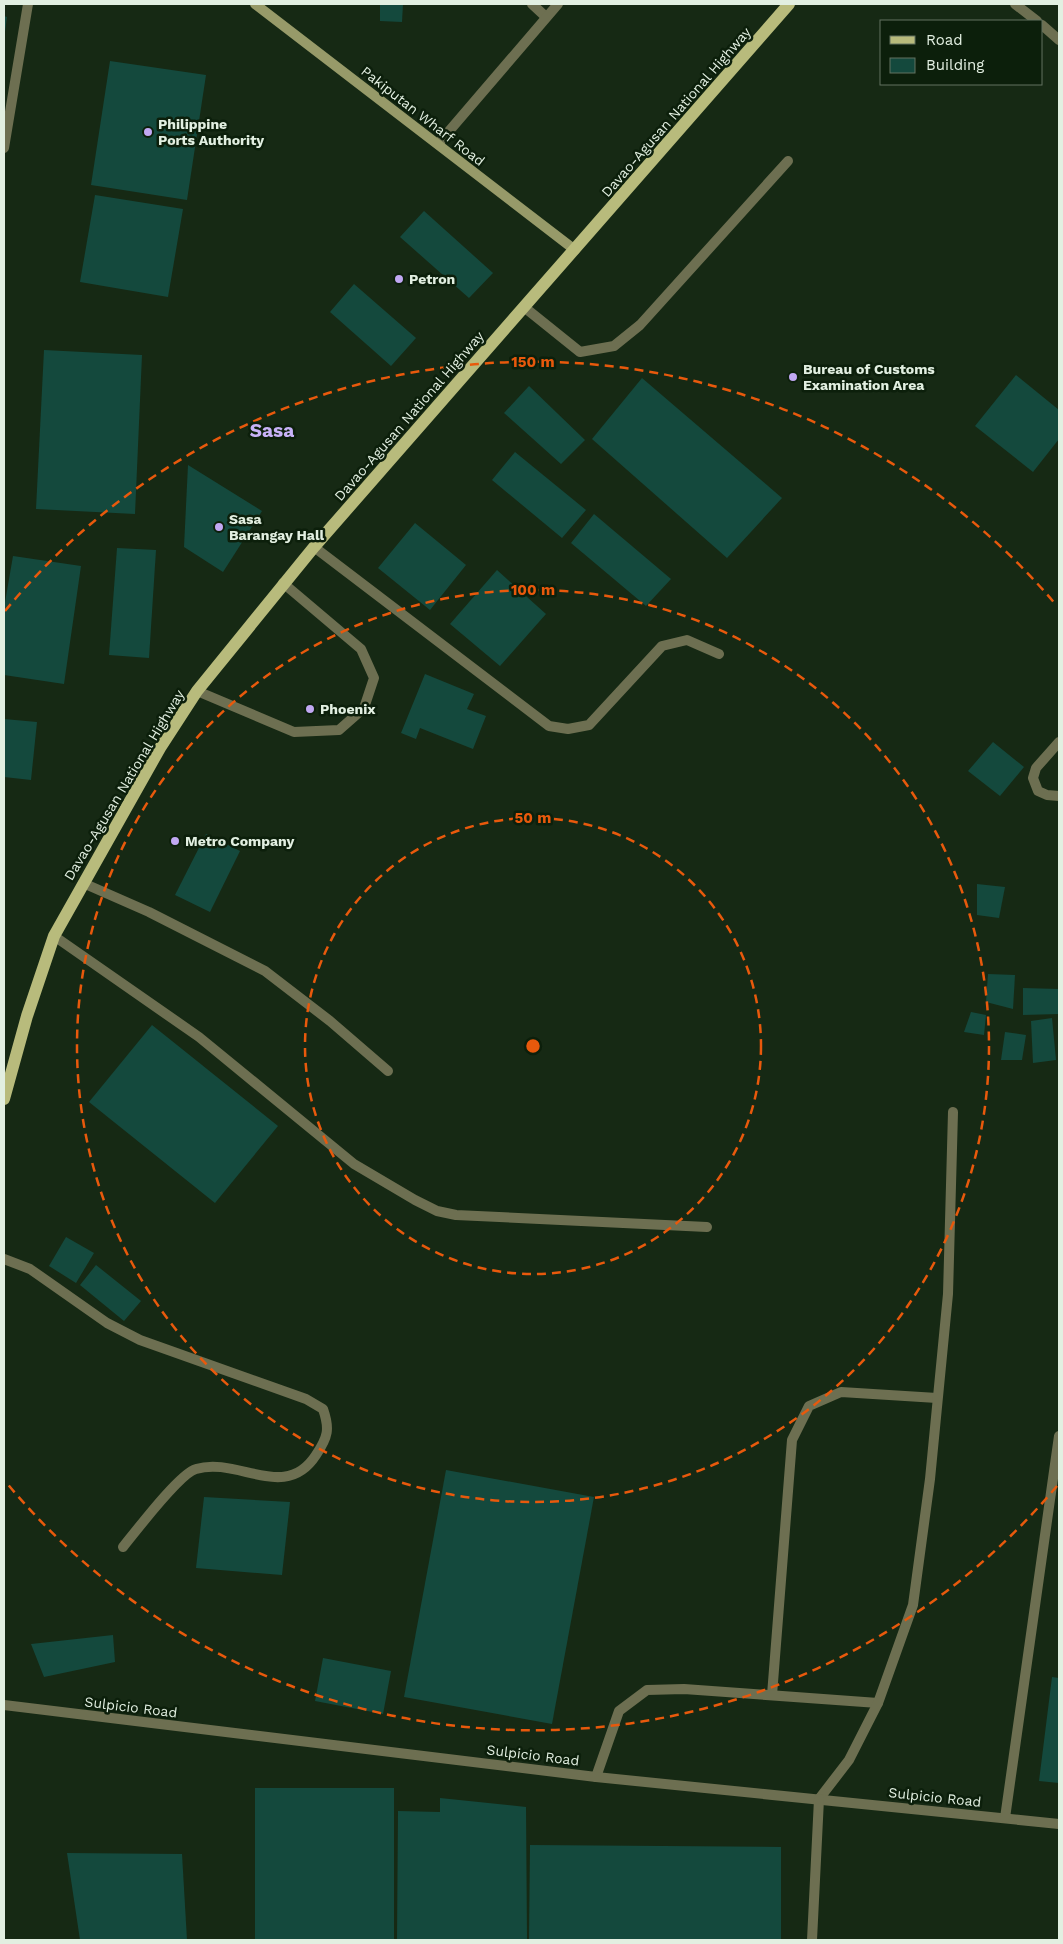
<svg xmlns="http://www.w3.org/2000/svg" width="1063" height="1944" viewBox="0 0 1063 1944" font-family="'Work Sans',sans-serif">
<rect width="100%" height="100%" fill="#162914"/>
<g fill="#14493d">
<polygon points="380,4 403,4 402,22 380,21"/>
<polygon points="4,16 7,17 5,32 4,32"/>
<polygon points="110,61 206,75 187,200 91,185"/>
<polygon points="95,195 183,209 168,297 80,282"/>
<polygon points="424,211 493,273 469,298 400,237"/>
<polygon points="354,284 416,338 391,366 330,312"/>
<polygon points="44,350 142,355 135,514 36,509"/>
<polygon points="1016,375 1059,410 1059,439 1033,472 975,426"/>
<polygon points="642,378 782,498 727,558 592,439"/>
<polygon points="529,386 585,440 561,464 504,413"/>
<polygon points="515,452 586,510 562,538 492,480"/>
<polygon points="188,465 262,511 223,572 184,547"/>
<polygon points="594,514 671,579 646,606 571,543"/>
<polygon points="415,523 466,565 430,610 378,568"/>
<polygon points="117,548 156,550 149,658 109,655"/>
<polygon points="13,556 81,566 64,684 4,675 4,608"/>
<polygon points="497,570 546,614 500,666 450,624"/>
<polygon points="425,674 474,694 467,709 486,716 473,749 420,728 416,739 401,733"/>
<polygon points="4,719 37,722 31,780 4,777"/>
<polygon points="993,742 1024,767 1000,796 968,771"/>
<polygon points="206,834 240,851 210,912 175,895"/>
<polygon points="977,884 1005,887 999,918 977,915"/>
<polygon points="988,974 1015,975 1013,1009 986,1002"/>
<polygon points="1023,988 1059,989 1059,1014 1023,1015"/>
<polygon points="971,1012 986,1015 984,1035 964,1032"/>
<polygon points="1052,1018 1056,1060 1033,1063 1031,1021"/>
<polygon points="152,1025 278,1126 215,1203 89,1102"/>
<polygon points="1005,1032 1026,1035 1022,1060 1001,1060"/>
<polygon points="66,1237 94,1253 76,1283 49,1266"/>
<polygon points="96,1265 141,1301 124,1321 80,1285"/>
<polygon points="446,1470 594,1497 552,1724 404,1697"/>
<polygon points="204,1497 290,1502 282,1575 196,1568"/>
<polygon points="113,1635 115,1662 44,1677 31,1644"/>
<polygon points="323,1658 391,1671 383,1714 315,1701"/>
<polygon points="1052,1677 1059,1678 1059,1783 1039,1781"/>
<rect x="255" y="1788" width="139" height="152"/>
<polygon points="440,1798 526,1807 527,1940 397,1940 398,1811 440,1812"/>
<polygon points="530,1845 781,1847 781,1940 529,1940"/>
<polygon points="67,1853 182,1854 187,1940 80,1940"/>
</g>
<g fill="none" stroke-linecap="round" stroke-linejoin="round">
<g stroke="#6d6f51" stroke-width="10">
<polyline points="532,4 546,17"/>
<polyline points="1015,4 1037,21"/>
<polyline points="1042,25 1059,40"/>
<polyline points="438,144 558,4"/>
<polyline points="4,148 28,4"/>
<polyline points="524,307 580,352 614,346 640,325 788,161"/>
<polyline points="314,547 549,726 568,729 589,725 662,646 687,640 719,654"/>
<polyline points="197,691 294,732 339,730 364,708 374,678 361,649 283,583"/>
<polyline points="83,883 149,912 265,971 330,1021 388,1071"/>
<polyline points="54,936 199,1037 354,1164 415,1200 437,1211 456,1215 707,1227"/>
<path d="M4,1259L30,1269L107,1323L140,1340L306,1399L323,1409C330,1429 328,1437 316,1455C285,1503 238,1456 196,1469C180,1473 136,1531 123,1547"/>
<polyline points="772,1695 792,1440 809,1406 841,1392 937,1398"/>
<polyline points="596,1777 619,1711 647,1690 684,1689 878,1703"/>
<polyline points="819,1799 849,1760 878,1703 913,1605 930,1479 948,1294 953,1112"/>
</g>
<g stroke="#6d6f51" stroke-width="10">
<polyline points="1059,742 1036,768 1033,778 1038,791 1047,795 1059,796"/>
<polyline points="4,1705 596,1777 1059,1824"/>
<polyline points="1005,1818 1059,1436"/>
<polyline points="812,1940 819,1799"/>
</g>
<polyline stroke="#979a69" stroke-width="10" points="255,4 575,250"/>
<polyline stroke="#b8bb7c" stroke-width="12" points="4,1099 27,1016 54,936 160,748 197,691 314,547 789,4"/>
</g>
<g fill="none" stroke="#e8590c" stroke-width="2.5" stroke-dasharray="9 6">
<circle cx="533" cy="1046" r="228"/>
<circle cx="533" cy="1046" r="456"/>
<path d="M1057 1486A684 684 0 0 1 5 1481M5 611A684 684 0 0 1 1057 606"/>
</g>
<g fill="#c1a8f3" stroke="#0c1f0b" stroke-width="2">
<circle cx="148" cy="132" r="5"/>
<circle cx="399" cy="279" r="5"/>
<circle cx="793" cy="377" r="5"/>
<circle cx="219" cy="527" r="5"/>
<circle cx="310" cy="709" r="5"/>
<circle cx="175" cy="841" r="5"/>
</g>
<g text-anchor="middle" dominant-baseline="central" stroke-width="5" stroke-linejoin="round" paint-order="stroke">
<g font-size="14" fill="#e2efe1" stroke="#0c1f0b">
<text transform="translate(676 112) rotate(-49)">Davao-Agusan National Highway</text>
<text transform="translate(423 116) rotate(38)">Pakiputan Wharf Road</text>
<text transform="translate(409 416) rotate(-49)">Davao-Agusan National Highway</text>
<text transform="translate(124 785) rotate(-59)">Davao-Agusan National Highway</text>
<text transform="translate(131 1707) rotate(7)">Sulpicio Road</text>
<text transform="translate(533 1755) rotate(7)">Sulpicio Road</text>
<text transform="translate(935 1797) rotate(6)">Sulpicio Road</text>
</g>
<g font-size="14" font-weight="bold" fill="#e2efe1" stroke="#0c1f0b" text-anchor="start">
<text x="158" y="124">Philippine<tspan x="158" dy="16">Ports Authority</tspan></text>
<text x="409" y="279">Petron</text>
<text x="803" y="369">Bureau of Customs<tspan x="803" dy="16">Examination Area</tspan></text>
<text x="229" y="519">Sasa<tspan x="229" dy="16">Barangay Hall</tspan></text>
<text x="320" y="709">Phoenix</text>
<text x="185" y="841">Metro Company</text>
</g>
<g font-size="19" font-weight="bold" fill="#c8b2f8" stroke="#0c1f0b">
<text x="272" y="430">Sasa</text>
</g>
</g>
<circle cx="533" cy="1046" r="8" fill="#e8590c" stroke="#0c1f0b" stroke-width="2.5"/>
<g font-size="15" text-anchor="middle" font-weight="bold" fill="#e8590c" stroke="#0c1f0b" stroke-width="5" stroke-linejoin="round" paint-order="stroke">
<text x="533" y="367">150 m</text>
<text x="533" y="595">100 m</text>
<text x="533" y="823">50 m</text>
</g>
<rect width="1063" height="1944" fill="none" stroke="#e2efe1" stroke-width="10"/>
<rect x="880" y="20" width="162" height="65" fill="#0c1f0b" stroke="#627261"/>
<rect x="890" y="36" width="25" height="8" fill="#b8bb7c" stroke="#627261"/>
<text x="926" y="45" font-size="15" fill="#e2efe1">Road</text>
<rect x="890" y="58" width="25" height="15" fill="#14493d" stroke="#627261"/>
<text x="926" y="70" font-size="15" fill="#e2efe1">Building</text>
</svg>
